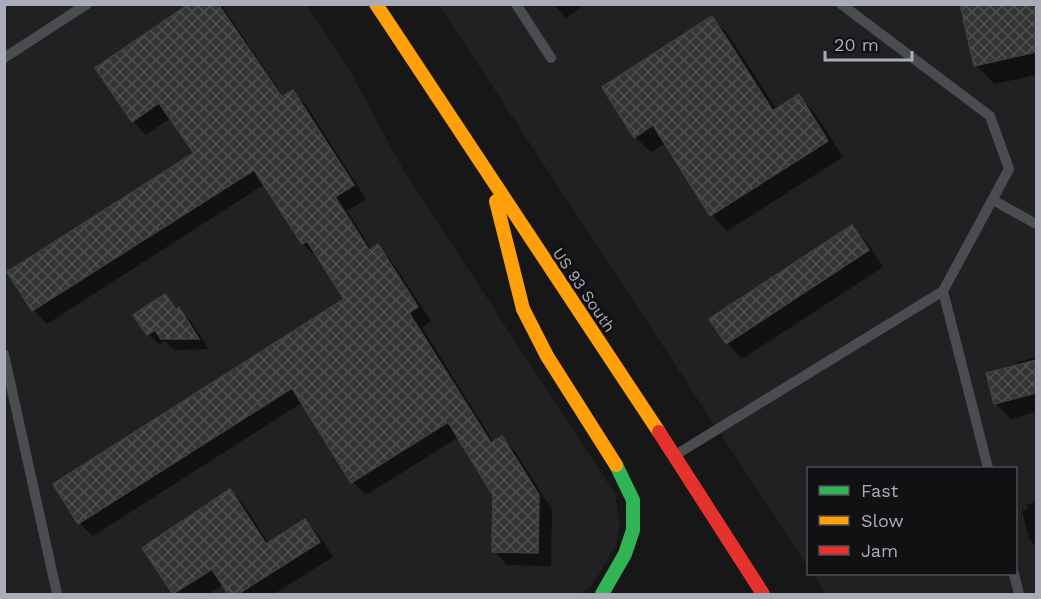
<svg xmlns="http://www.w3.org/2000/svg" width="1041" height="599" viewBox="0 0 1041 599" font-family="'Work Sans',sans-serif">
<defs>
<pattern id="building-cross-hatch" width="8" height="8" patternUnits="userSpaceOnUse" patternTransform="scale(1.5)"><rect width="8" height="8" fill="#353536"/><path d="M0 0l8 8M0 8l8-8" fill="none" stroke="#4f5051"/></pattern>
</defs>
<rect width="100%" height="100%" fill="#171717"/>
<g fill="#212123">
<polygon points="4,5 307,5 350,71 404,171 615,494 620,525 615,548 591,587 579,594 5,594"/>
<polygon points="439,5 1036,5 1036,594 838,594 825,593 813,574 1016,574 1016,468 808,468 808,567"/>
</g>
<g fill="#0007">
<polygon points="192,4 220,4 222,6 284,97 293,92 306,105 366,199 347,211 372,250 378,246 391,260 431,321 422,327 494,443 502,438 515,451 552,510 551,566 507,565 494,551 495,494 459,437 366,495 353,482 303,402 93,536 79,523 346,299 318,256 316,257 303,243 265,184 47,324 34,310 9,273 196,154 171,118 146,135 133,121"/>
<polygon points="553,4 586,4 566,18"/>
<polygon points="961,4 1036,4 1036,75 995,84 975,65"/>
<polygon points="712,18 728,34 777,110 798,96 814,112 843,157 727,231 712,215 666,143 651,152 635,137"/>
<polygon points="852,227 867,242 883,267 742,359 727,343"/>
<polygon points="165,296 190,320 209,349 174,350 165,341 159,345 148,334"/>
<polygon points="1036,357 1036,412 1011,419 995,403 1016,366 1015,363"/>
<polygon points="230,491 244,505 269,544 305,521 319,535 333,557 274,594 230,594 223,585 209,594 175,594 144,548"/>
<polygon points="1036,502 1036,546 1029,539 1022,511 1028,509 1027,505"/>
</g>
<g fill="url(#building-cross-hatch)" stroke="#3f4043" stroke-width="1.5">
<polygon points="189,4 218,4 282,97 293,90 354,185 335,197 369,250 378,244 418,307 409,313 491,443 502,436 539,495 538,553 492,552 493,495 448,422 351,483 292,388 78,524 53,484 344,299 307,241 302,244 254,170 32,311 7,272 194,153 159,103 132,122 95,68"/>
<polygon points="960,4 1036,4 1036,52 974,66"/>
<polygon points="712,16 773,111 799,94 828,141 710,216 653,125 634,138 602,87"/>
<polygon points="852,225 869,250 726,344 709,319"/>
<polygon points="165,294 176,309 179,307 199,339 161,339 155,330 147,335 133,315"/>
<polygon points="1036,360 1036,393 994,404 986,373"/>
<polygon points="230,489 266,544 305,519 320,542 238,594 228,594 212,569 173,594 142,548"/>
</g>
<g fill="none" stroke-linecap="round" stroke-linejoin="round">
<g stroke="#4b4c50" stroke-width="10">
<polyline points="516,4 551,58"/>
<polyline points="4,58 87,4"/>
<polyline points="993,200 1036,224"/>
<polyline points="943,291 988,468"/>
<polyline points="4,354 57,594"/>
<polyline points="677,454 943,291 1009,169 990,116 841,4"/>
<polyline points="1014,574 1019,594"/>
</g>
<polyline stroke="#30b455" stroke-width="14" points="602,594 625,554 633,530 633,500 616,465"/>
<g stroke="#ff9f0a" stroke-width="14">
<polyline points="376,4 659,432"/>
<polyline points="496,201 523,309 547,356 616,465"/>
</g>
<polyline stroke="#e5322d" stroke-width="14" points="659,432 763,594"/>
</g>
<g text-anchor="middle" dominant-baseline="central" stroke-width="6" stroke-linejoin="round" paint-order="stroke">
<g font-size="16" fill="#a8adb8" stroke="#111113">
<text transform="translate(584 290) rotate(56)">US 93 South</text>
</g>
</g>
<rect width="1041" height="599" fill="none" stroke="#a8adb8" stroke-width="12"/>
<rect x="807" y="467" width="210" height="108" fill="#111113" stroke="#4d4f55" stroke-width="1.5"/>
<rect x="819" y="486" width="30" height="9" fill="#30b455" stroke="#4d4f55" stroke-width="1.5"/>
<text x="861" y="497" font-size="18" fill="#a8adb8">Fast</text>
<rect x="819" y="516" width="30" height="9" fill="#ff9f0a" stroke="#4d4f55" stroke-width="1.5"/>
<text x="861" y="527" font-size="18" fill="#a8adb8">Slow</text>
<rect x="819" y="546" width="30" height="9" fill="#e5322d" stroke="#4d4f55" stroke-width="1.5"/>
<text x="861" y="557" font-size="18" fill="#a8adb8">Jam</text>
<path d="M825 51v9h87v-9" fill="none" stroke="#a8adb8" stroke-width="3"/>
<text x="834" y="51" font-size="18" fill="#a8adb8" stroke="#111113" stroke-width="4.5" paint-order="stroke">20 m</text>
</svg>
